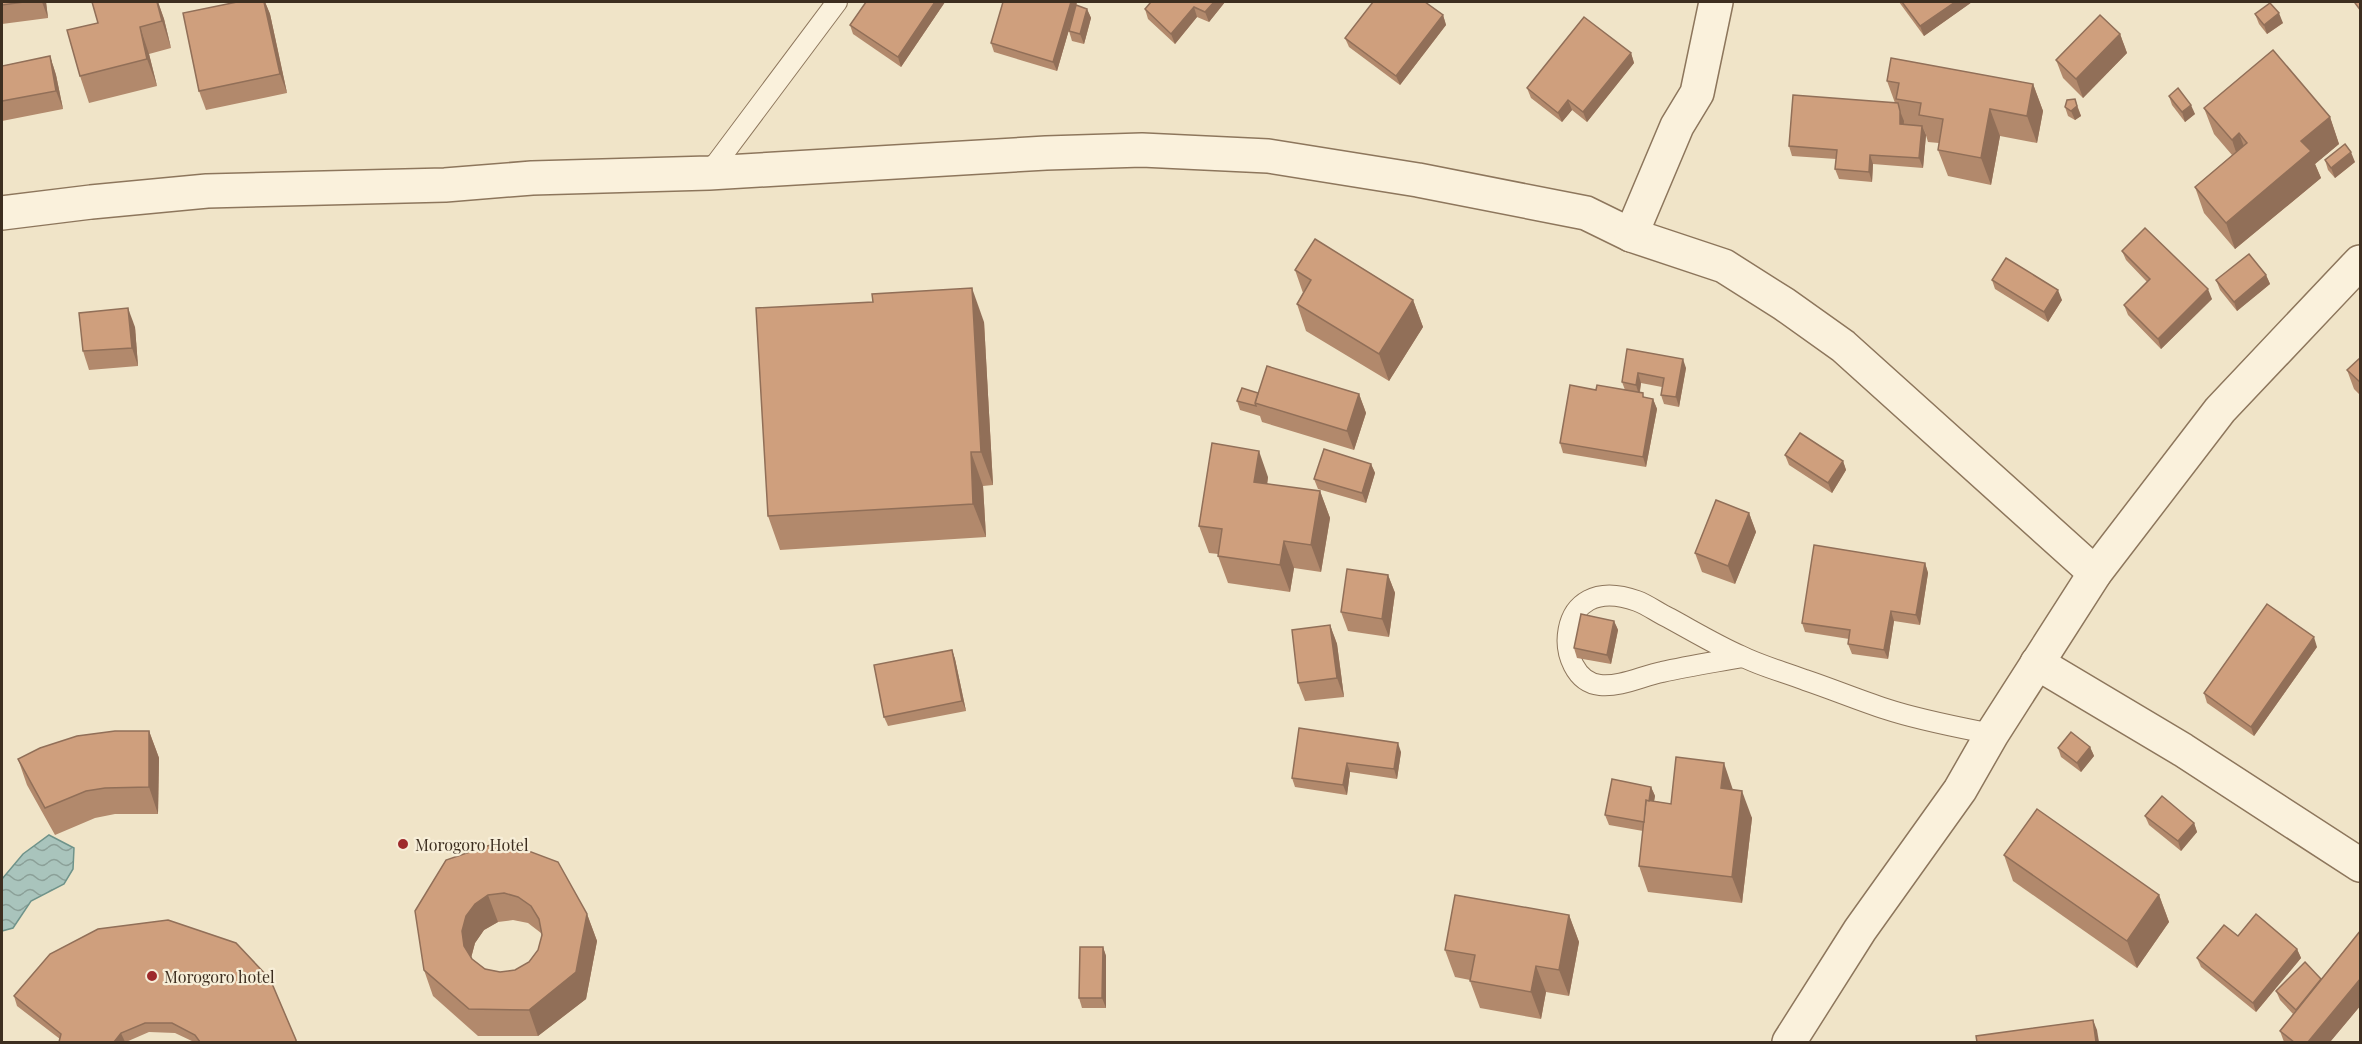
<svg xmlns="http://www.w3.org/2000/svg" width="2362" height="1044" viewBox="0 0 2362 1044" font-family="'Playfair Display',serif">
<defs>
<pattern id="water-waves" width="16" height="10" patternUnits="userSpaceOnUse" patternTransform="scale(1.5)"><rect width="16" height="10" fill="#a9c4bc"/><path d="M0 5q4-4 8 0t8 0" fill="none" stroke="#8ba098"/></pattern>
</defs>
<rect width="100%" height="100%" fill="#f0e4c8"/>
<polygon fill="url(#water-waves)" stroke="#6f938a" stroke-width="1.5" points="49,835 74,848 73,869 64,884 31,901 13,928 2,931 2,879 23,854"/>
<g fill="none" stroke-linecap="round" stroke-linejoin="round">
<g stroke="#8d765c" stroke-width="22">
<g id="service">
<polyline points="709,173 837,2"/>
<path d="M1742,657C1715,662 1688,666 1662,672C1642,676 1621,687 1600,685C1552,680 1552,570 1637,601C1648,605 1658,613 1669,618C1693,631 1716,645 1741,656C1761,666 1784,672 1805,680C1832,689 1858,700 1886,709C1919,720 1957,727 1992,734"/>
</g>
</g>
<g stroke="#8d765c" stroke-width="36">
<g id="minor">
<polyline points="2,213 91,202 207,191 445,185 532,178 709,173 1046,153 1142,150 1268,156 1418,180 1586,213 1631,235 1724,266 1784,304 1843,346 2095,573"/>
<polyline points="1631,235 1677,126 1697,93 1716,2"/>
<polyline points="2037,663 2183,750 2360,865"/>
<polyline points="1789,1042 1860,930 1960,790 1992,734 2095,573 2220,410 2360,262"/>
</g>
</g>
<use href="#service" stroke="#faf1dc" stroke-width="20"/>
<use href="#minor" stroke="#faf1dc" stroke-width="33"/>
</g>
<g fill="#b2896c" fill-rule="evenodd">
<polygon points="2,2 46,2 48,18 2,24"/>
<polygon points="92,2 158,2 164,19 171,48 149,54 157,86 89,103 80,76 98,23"/>
<polygon points="237,2 265,2 270,14 287,93 206,110 199,91"/>
<polygon points="866,2 945,2 901,67 853,34 850,25"/>
<polygon points="1077,2 1057,71 994,52 991,43"/>
<polygon points="1225,2 1209,22 1197,17 1175,44 1148,19 1145,9"/>
<polygon points="1899,2 1972,2 1924,36"/>
<polygon points="1087,9 1091,18 1084,44 1072,41 1069,31"/>
<polygon points="2255,14 2283,23 2267,34 2259,24"/>
<polygon points="1443,15 1446,25 1400,85 1349,47 1345,38"/>
<polygon points="2120,34 2127,53 2083,98 2063,78 2056,60"/>
<polygon points="1631,53 1634,63 1587,122 1572,110 1562,122 1531,98 1527,88"/>
<polygon points="50,56 56,75 63,109 2,121 2,66"/>
<polygon points="1887,81 2033,84 2043,111 2037,143 2000,136 1991,185 1948,176 1938,150 1939,143 1928,142 1924,129 1926,135 1923,168 1873,164 1872,182 1839,179 1835,169 1836,159 1792,156 1789,146 1895,103"/>
<polygon points="2169,96 2195,114 2185,122 2172,105"/>
<polygon points="2075,99 2081,116 2075,120 2068,116 2065,107"/>
<polygon points="2204,108 2330,117 2339,144 2315,164 2321,178 2235,249 2204,213 2195,187 2232,155 2214,134"/>
<polygon points="2325,160 2355,162 2335,178 2328,170"/>
<polygon points="2122,251 2212,299 2161,349 2128,315 2124,305 2147,282 2126,260"/>
<polygon points="1295,270 1413,300 1423,327 1389,381 1306,331 1297,304 1303,293"/>
<polygon points="2266,275 2270,284 2237,311 2220,290 2216,280"/>
<polygon points="1992,280 2062,300 2048,322 1995,289"/>
<polygon points="984,322 993,485 983,486 986,537 780,550 768,516"/>
<polygon points="135,327 138,366 89,370 83,351"/>
<polygon points="1627,349 1686,368 1679,407 1664,404 1661,395 1662,387 1641,383 1640,392 1645,398 1653,399 1657,409 1646,467 1563,453 1560,443 1596,390 1625,390 1622,382"/>
<polygon points="2361,357 2361,397 2359,394 2354,389 2347,370"/>
<polygon points="1258,393 1359,394 1366,413 1354,450 1262,422 1260,416 1240,410 1237,401"/>
<polygon points="1785,455 1843,461 1846,470 1832,493 1789,465"/>
<polygon points="1371,464 1375,473 1366,503 1318,489 1314,479"/>
<polygon points="1268,477 1267,484 1320,491 1330,518 1321,572 1294,568 1290,592 1228,583 1218,556 1218,554 1209,553 1199,526"/>
<polygon points="1749,513 1756,532 1735,584 1702,572 1695,553"/>
<polygon points="1925,563 1928,573 1920,625 1894,621 1888,659 1852,654 1848,644 1849,639 1805,632 1802,623"/>
<polygon points="1388,575 1395,593 1389,637 1348,631 1341,612"/>
<polygon points="1614,621 1618,630 1611,664 1577,658 1574,648"/>
<polygon points="1330,625 1337,644 1344,697 1305,701 1298,683"/>
<polygon points="2317,647 2254,736 2207,703 2204,693"/>
<polygon points="952,650 955,659 966,711 888,726 884,717"/>
<polygon points="1299,728 1401,752 1397,779 1350,772 1347,795 1295,787 1292,778"/>
<polygon points="149,731 159,758 158,814 115,814 95,818 55,835 27,785 18,759"/>
<polygon points="2090,747 2094,756 2081,772 2061,757 2058,748"/>
<polygon points="1651,787 1655,796 1654,801 1671,804 1733,790 1752,818 1742,903 1648,892 1639,866 1643,831 1609,825 1605,815"/>
<polygon points="2145,816 2194,823 2197,832 2181,851 2149,825"/>
<polygon points="2004,855 2159,895 2169,922 2137,968 2013,881"/>
<path d="M446,860L587,914L597,941L586,999L538,1036H478L433,996L424,970ZM513,920L528,923L541,933L542,935L538,950L529,962L515,970L500,972L485,969L472,959L471,958L475,943L484,930L498,922Z"/>
<polygon points="1569,915 1579,942 1569,996 1546,992 1541,1019 1480,1008 1470,981 1470,980 1455,977 1445,950"/>
<polygon points="2361,930 2361,1005 2330,1042 2284,1042 2280,1031 2293,1014 2280,1000 2276,991 2321,979"/>
<polygon points="2238,936 2297,949 2301,958 2256,1012 2201,967 2197,958"/>
<polygon points="1103,947 1106,956 1106,1008 1082,1008 1079,998"/>
<polygon points="270,979 297,1042 194,1042 175,1033 149,1032 126,1042 59,1042 60,1039 17,1006 14,996"/>
</g>
<g fill="#916f58">
<polygon points="42,2 46,2 48,18"/>
<polygon points="157,2 158,2 164,19 171,48 162,21"/>
<polygon points="264,2 265,2 270,14 287,93 280,74"/>
<polygon points="935,2 945,2 901,67 898,57"/>
<polygon points="1071,2 1077,2 1057,71 1053,62"/>
<polygon points="1214,2 1225,2 1209,22 1205,12"/>
<polygon points="1955,2 1972,2 1924,36 1920,26"/>
<polygon points="1194,7 1197,17 1175,44 1171,34"/>
<polygon points="1087,9 1091,18 1084,44 1080,34"/>
<polygon points="2279,13 2283,23 2267,34 2264,25"/>
<polygon points="1443,15 1446,25 1400,85 1396,76"/>
<polygon points="140,27 149,54 157,86 147,59"/>
<polygon points="2120,34 2127,53 2083,98 2076,79"/>
<polygon points="1631,53 1634,63 1587,122 1583,112"/>
<polygon points="50,56 56,75 63,109 56,91"/>
<polygon points="2033,84 2043,111 2037,143 2027,116"/>
<polygon points="1568,100 1572,110 1562,122 1558,113"/>
<polygon points="2191,105 2195,114 2185,122 2182,112"/>
<polygon points="2077,106 2081,116 2075,120 2071,111"/>
<polygon points="1990,109 2000,136 1991,185 1981,158"/>
<polygon points="1900,111 1904,121 1903,133 1900,124"/>
<polygon points="2330,117 2339,144 2315,164 2321,178 2235,249 2226,223 2301,141"/>
<polygon points="1922,126 1926,135 1923,168 1919,158"/>
<polygon points="2239,133 2249,160 2241,167 2232,140"/>
<polygon points="2351,152 2355,162 2335,178 2331,168"/>
<polygon points="1870,155 1873,164 1872,182 1869,172"/>
<polygon points="2266,275 2270,284 2237,311 2234,302"/>
<polygon points="972,288 984,322 993,485 981,452"/>
<polygon points="2208,289 2212,299 2161,349 2158,339"/>
<polygon points="2058,290 2062,300 2048,322 2044,312"/>
<polygon points="1413,300 1423,327 1389,381 1379,354"/>
<polygon points="128,308 135,327 138,366 132,348"/>
<polygon points="1683,359 1686,368 1679,407 1676,397"/>
<polygon points="1638,373 1641,383 1639,395 1636,385"/>
<polygon points="1359,394 1366,413 1354,450 1347,431"/>
<polygon points="1653,399 1657,409 1646,467 1643,457"/>
<polygon points="1259,451 1268,477 1264,508 1254,482"/>
<polygon points="971,452 983,486 986,537 973,504"/>
<polygon points="1843,461 1846,470 1832,493 1828,483"/>
<polygon points="1371,464 1375,473 1366,503 1362,493"/>
<polygon points="1320,491 1330,518 1321,572 1311,545"/>
<polygon points="1749,513 1756,532 1735,584 1728,566"/>
<polygon points="1284,541 1294,568 1290,592 1280,565"/>
<polygon points="1925,563 1928,573 1920,625 1916,615"/>
<polygon points="1388,575 1395,593 1389,637 1382,619"/>
<polygon points="1891,611 1894,621 1888,659 1884,650"/>
<polygon points="1614,621 1618,630 1611,664 1607,655"/>
<polygon points="1330,625 1337,644 1344,697 1337,678"/>
<polygon points="2314,637 2317,647 2254,736 2251,727"/>
<polygon points="952,650 955,659 966,711 962,701"/>
<polygon points="149,731 159,758 158,814 149,787"/>
<polygon points="1398,743 1401,752 1397,779 1394,769"/>
<polygon points="2090,747 2094,756 2081,772 2077,763"/>
<polygon points="1347,763 1350,772 1347,795 1343,785"/>
<polygon points="1724,763 1733,790 1721,788"/>
<polygon points="1651,787 1655,796 1648,832 1645,822"/>
<polygon points="1742,791 1752,818 1742,903 1732,877"/>
<polygon points="2194,823 2197,832 2181,851 2178,841"/>
<polygon points="488,895 498,922 484,930 475,943 471,958 464,946 462,931 466,916 475,904"/>
<polygon points="2159,895 2169,922 2137,968 2127,941"/>
<polygon points="587,914 597,941 586,999 538,1036 529,1010"/>
<polygon points="1569,915 1579,942 1569,996 1559,970"/>
<polygon points="1103,947 1106,956 1106,1008 1102,998"/>
<polygon points="2297,949 2301,958 2256,1012 2253,1003"/>
<polygon points="1536,966 1546,992 1541,1019 1531,992"/>
<polygon points="2361,978 2361,1005 2330,1042 2308,1042"/>
<polygon points="2093,1020 2097,1030 2099,1042 2096,1042"/>
<polygon points="121,1033 125,1042 114,1042"/>
</g>
<g fill="#cf9f7d" stroke="#916f58" stroke-width="1.5" fill-rule="evenodd">
<polygon points="2,2 24,2 2,5"/>
<polygon points="92,2 157,2 162,21 140,27 147,59 80,76 67,30 98,23"/>
<polygon points="237,2 264,2 280,74 199,91 183,13"/>
<polygon points="866,2 935,2 898,57 850,25"/>
<polygon points="1003,2 1071,2 1053,62 991,43"/>
<polygon points="1151,2 1214,2 1205,12 1194,7 1171,34 1145,9"/>
<polygon points="1373,2 1425,2 1443,15 1396,76 1345,38"/>
<polygon points="1902,2 1955,2 1920,26"/>
<polygon points="2355,2 2361,2 2361,11 2355,3"/>
<polygon points="2270,3 2279,13 2264,25 2255,14"/>
<polygon points="1076,5 1087,9 1080,34 1069,31"/>
<polygon points="2100,15 2120,34 2076,79 2056,60"/>
<polygon points="1584,17 1631,53 1583,112 1568,100 1558,113 1527,88"/>
<polygon points="2273,50 2330,117 2301,141 2311,151 2226,223 2195,187 2247,143 2239,133 2232,140 2204,108"/>
<polygon points="50,56 56,91 2,101 2,66"/>
<polygon points="1891,58 2033,84 2027,116 1990,109 1981,158 1938,150 1943,119 1919,115 1921,103 1896,99 1899,83 1887,81"/>
<polygon points="2178,88 2191,105 2182,112 2169,96"/>
<polygon points="1793,95 1898,103 1900,111 1900,124 1922,126 1919,158 1870,155 1869,172 1835,169 1837,150 1789,146"/>
<polygon points="2075,99 2077,106 2071,111 2065,107 2067,100"/>
<polygon points="2345,144 2351,152 2331,168 2325,160"/>
<polygon points="2145,228 2208,289 2158,339 2124,305 2150,279 2122,251"/>
<polygon points="1315,239 1413,300 1379,354 1297,304 1311,280 1295,270"/>
<polygon points="2249,254 2266,275 2234,302 2216,280"/>
<polygon points="2006,258 2058,290 2044,312 1992,280"/>
<polygon points="972,288 981,452 971,452 973,504 768,516 756,308 873,302 872,294"/>
<polygon points="128,308 132,348 83,351 79,313"/>
<polygon points="1627,349 1683,359 1676,397 1661,395 1664,378 1638,373 1636,385 1622,382"/>
<polygon points="2361,357 2361,383 2347,370"/>
<polygon points="1267,366 1359,394 1347,431 1255,403"/>
<polygon points="1570,385 1596,390 1597,385 1643,393 1643,397 1653,399 1643,457 1560,443"/>
<polygon points="1242,388 1258,393 1255,403 1256,406 1237,401"/>
<polygon points="1800,433 1843,461 1828,483 1785,455"/>
<polygon points="1212,443 1259,451 1254,482 1320,491 1311,545 1284,541 1280,565 1218,556 1222,529 1199,526"/>
<polygon points="1324,449 1371,464 1362,493 1314,479"/>
<polygon points="1716,500 1749,513 1728,566 1695,553"/>
<polygon points="1814,545 1925,563 1916,615 1891,611 1884,650 1848,644 1850,630 1802,623"/>
<polygon points="1347,569 1388,575 1382,619 1341,612"/>
<polygon points="2267,604 2314,637 2251,727 2204,693"/>
<polygon points="1581,614 1614,621 1607,655 1574,648"/>
<polygon points="1330,625 1337,678 1298,683 1292,630"/>
<polygon points="952,650 962,701 884,717 874,665"/>
<polygon points="1299,728 1398,743 1394,769 1347,763 1343,785 1292,778"/>
<polygon points="115,731 149,731 149,787 105,788 86,791 45,808 18,759 40,748 77,736"/>
<polygon points="2071,732 2090,747 2077,763 2058,748"/>
<polygon points="1676,757 1724,763 1721,788 1742,791 1732,877 1639,866 1646,800 1671,804"/>
<polygon points="1612,779 1651,787 1649,801 1646,800 1644,822 1605,815"/>
<polygon points="2162,796 2194,823 2178,841 2145,816"/>
<polygon points="2037,809 2159,895 2127,941 2004,855"/>
<path d="M502,841L558,862L587,914L576,972L529,1010L469,1009L424,970L415,911L446,860ZM504,893L518,897L531,906L539,919L542,935L538,950L529,962L515,970L500,972L485,969L472,959L464,946L462,931L466,916L475,904L488,895Z"/>
<polygon points="1455,895 1569,915 1559,970 1536,966 1531,992 1470,981 1475,955 1445,950"/>
<polygon points="2256,914 2297,949 2253,1003 2197,958 2224,925 2238,936"/>
<polygon points="168,920 236,943 270,979 296,1040 296,1042 200,1042 195,1035 172,1023 145,1023 121,1033 114,1042 59,1042 61,1034 14,996 50,954 98,929"/>
<polygon points="2361,930 2361,978 2308,1042 2294,1042 2280,1031"/>
<polygon points="1080,947 1103,947 1102,998 1079,998"/>
<polygon points="2305,962 2321,979 2296,1010 2276,991"/>
<polygon points="2093,1020 2096,1042 1977,1042 1976,1036"/>
</g>
<g fill="#9e2a2b" stroke="#f7eed8" stroke-width="2">
<circle cx="403" cy="844" r="6"/>
<circle cx="152" cy="976" r="6"/>
</g>
<g text-anchor="middle" dominant-baseline="central" stroke-width="4.5" stroke-linejoin="round" paint-order="stroke">
<g font-size="16" fill="#3d2e20" stroke="#f7eed8" text-anchor="start">
<text x="415" y="844">Morogoro Hotel</text>
<text x="164" y="976">Morogoro hotel</text>
</g>
</g>
<rect width="2362" height="1044" fill="none" stroke="#3d2e20" stroke-width="6"/>
</svg>
